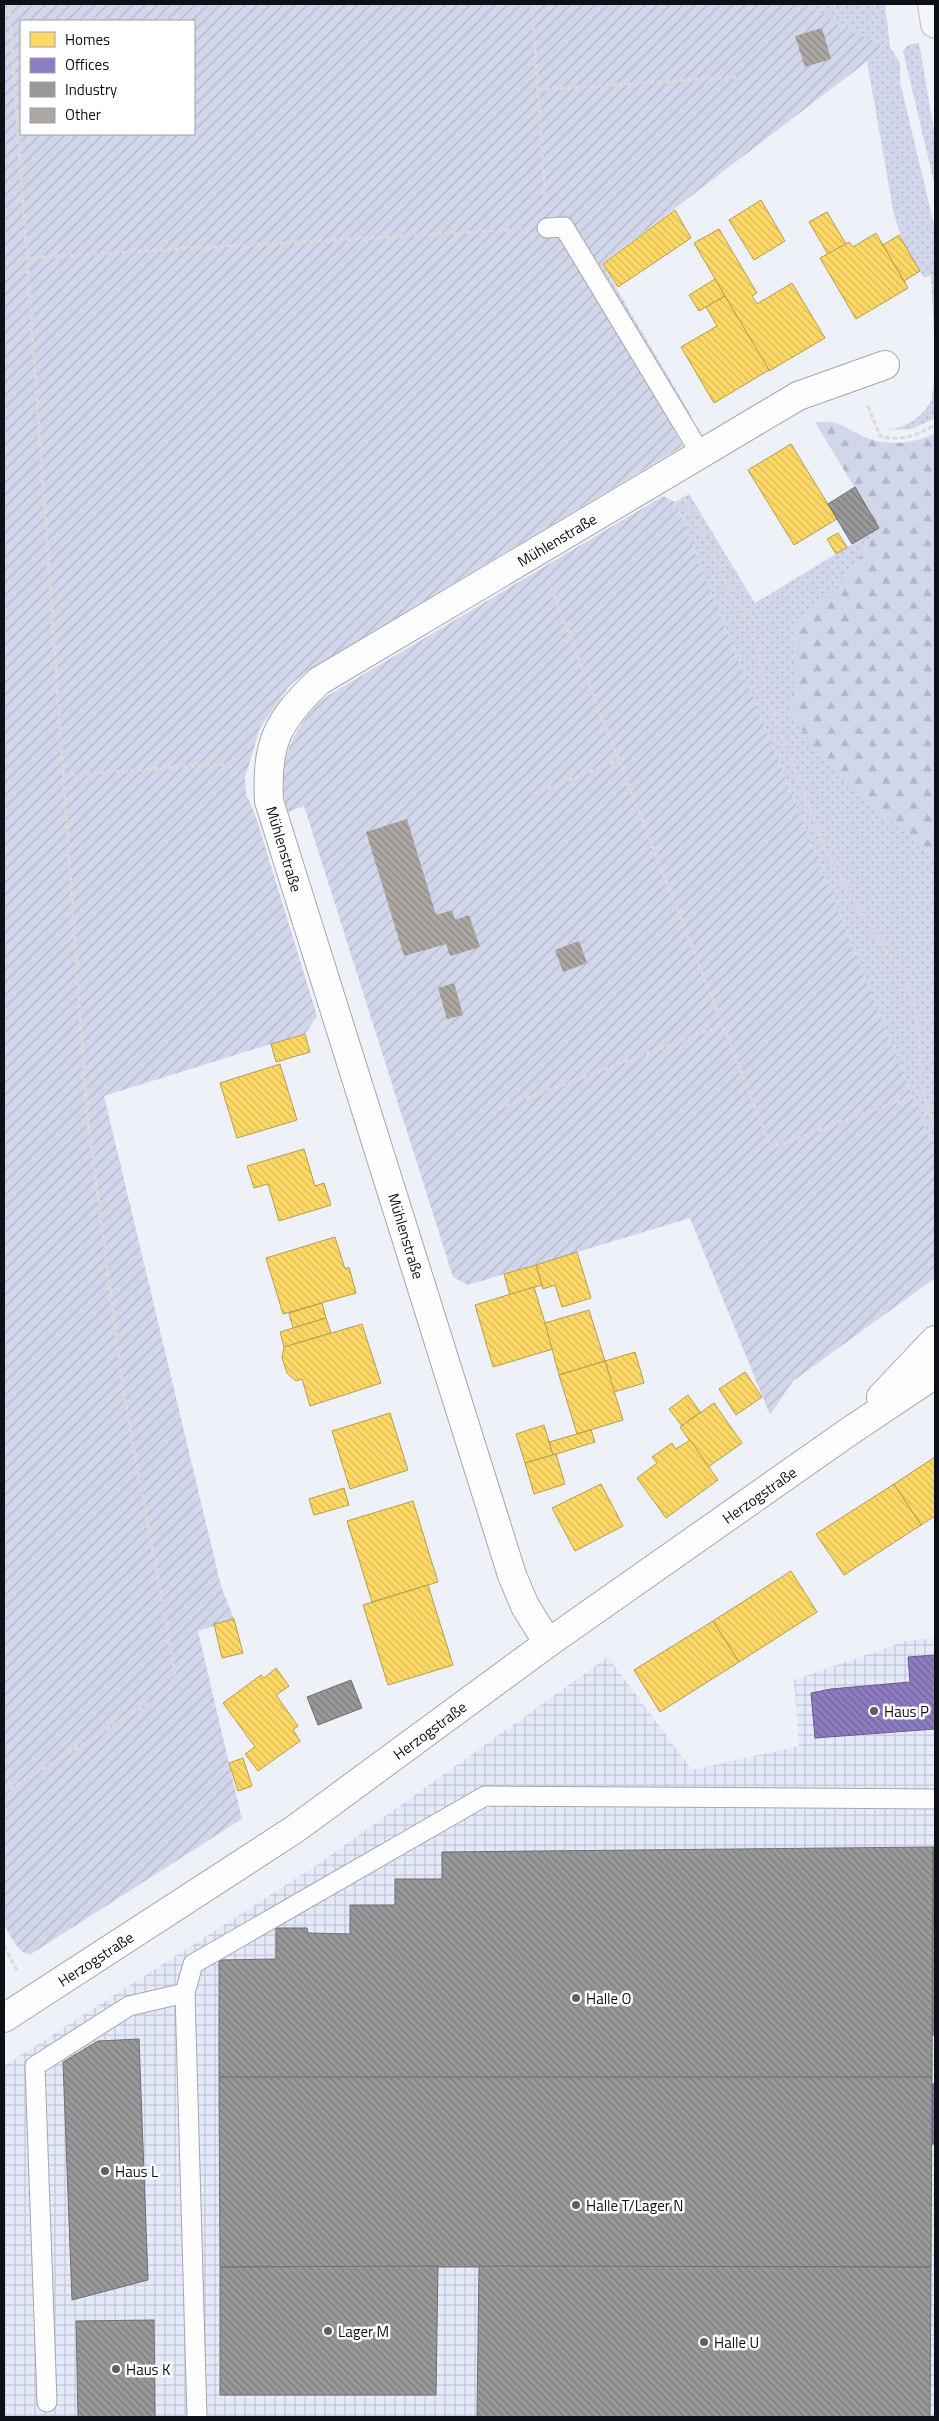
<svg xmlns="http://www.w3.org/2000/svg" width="939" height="2421" viewBox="0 0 939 2421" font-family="'Titillium Web',sans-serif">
<defs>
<pattern id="industrial-grid" width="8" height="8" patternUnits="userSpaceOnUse" patternTransform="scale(1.25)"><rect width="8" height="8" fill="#e5eafa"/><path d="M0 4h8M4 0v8" fill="none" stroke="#c3c8d6"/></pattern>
<pattern id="grass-dots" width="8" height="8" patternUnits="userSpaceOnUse" patternTransform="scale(1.25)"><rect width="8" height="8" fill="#d1d6ea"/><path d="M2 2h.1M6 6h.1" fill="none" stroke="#b2b7c8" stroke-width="1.8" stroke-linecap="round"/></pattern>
<pattern id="forest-firs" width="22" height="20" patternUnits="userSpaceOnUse" patternTransform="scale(1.25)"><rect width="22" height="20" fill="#d1d6ea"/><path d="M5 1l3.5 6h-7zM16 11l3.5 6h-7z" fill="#b2b7c8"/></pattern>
<pattern id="garden-furrows" width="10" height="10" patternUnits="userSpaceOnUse" patternTransform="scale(1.25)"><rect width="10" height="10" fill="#d1d6ea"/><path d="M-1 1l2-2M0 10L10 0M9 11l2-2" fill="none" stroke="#b2b7c8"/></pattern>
<pattern id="homes-back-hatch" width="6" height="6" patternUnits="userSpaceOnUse" patternTransform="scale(1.25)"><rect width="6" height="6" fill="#ffd966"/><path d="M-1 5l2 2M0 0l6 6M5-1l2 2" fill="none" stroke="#d9b958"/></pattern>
<pattern id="offices-back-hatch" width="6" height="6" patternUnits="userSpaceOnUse" patternTransform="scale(1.25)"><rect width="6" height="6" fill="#8e7cc3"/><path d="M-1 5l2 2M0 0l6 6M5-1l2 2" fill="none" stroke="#72649d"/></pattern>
<pattern id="industry-back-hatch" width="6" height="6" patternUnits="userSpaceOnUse" patternTransform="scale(1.25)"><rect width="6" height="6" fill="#999"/><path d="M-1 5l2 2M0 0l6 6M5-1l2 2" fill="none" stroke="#7b7b7c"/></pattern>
<pattern id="building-back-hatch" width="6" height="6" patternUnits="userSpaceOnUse" patternTransform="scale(1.25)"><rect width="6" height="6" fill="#aca7a2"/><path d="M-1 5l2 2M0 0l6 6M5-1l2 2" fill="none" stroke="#8a8783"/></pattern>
</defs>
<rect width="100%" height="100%" fill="#eff1f8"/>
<polygon fill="url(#industrial-grid)" points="935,1638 935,2417 4,2417 4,2066 314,1867 608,1657 692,1770 799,1746 794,1680 906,1641"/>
<g fill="url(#grass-dots)">
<path d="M808,4H885L890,47L900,63V82L935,229V418L912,429L885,430C903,429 921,419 930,403C939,382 932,302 931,275L924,278L903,242L894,215L867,61L885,47L842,27Z"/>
<polygon points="919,43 935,136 935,187 903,51 908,45"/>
<polygon points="689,494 755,603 879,528 840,587 793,627 794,668 924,849 935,854 935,1153 675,502"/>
</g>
<path fill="url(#forest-firs)" d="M815,422C821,422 829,421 835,423C846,426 856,434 867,438C889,446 914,444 935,433V854L924,849L838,777L816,752L791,711L794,668L793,627L840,587L879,528Z"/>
<g fill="url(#garden-furrows)" fill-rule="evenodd">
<path d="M4,4H808L842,27L886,47L602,264L692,417L673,428L683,446L310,669L289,686L260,728L245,778L246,794L256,817L317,1016L306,1033L104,1096L221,1586L234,1619L198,1631L242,1819L31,1954C18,1955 10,1934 4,1924ZM21,21H194V134H21Z"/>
<path d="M663,496L675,502L935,1153V1278L793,1381L770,1415L690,1218L468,1285L453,1277L304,806L288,812C273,769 292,727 324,698Z"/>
</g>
<g fill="url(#homes-back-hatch)" stroke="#b79d4e">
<polygon points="761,200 785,241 754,260 729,220"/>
<polygon points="675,210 691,238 618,287 603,264"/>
<polygon points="827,212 846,244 828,254 809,222"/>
<polygon points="719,229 757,293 752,296 757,304 792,283 825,338 769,371 694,243"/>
<polygon points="876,233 908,288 856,319 820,258 849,242 853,247"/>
<polygon points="899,235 920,271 904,281 883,245"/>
<polygon points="715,279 725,296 699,311 689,295"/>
<polygon points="725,296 769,370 714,403 681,347 717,326 706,307"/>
<polygon points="791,444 837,519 794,545 748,470"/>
<polygon points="838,533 847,547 836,554 827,539"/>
<polygon points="305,1034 310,1052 276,1062 271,1044"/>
<polygon points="280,1064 297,1120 237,1138 220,1083"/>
<polygon points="304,1149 315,1186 324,1183 331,1205 279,1221 268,1184 254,1188 247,1166"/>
<polygon points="335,1237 345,1269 349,1267 356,1293 283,1314 266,1258"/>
<polygon points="577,1252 591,1298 562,1307 555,1285 543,1289 536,1265"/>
<polygon points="536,1265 542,1285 510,1295 504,1274"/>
<polygon points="534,1287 553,1349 493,1367 475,1305"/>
<polygon points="322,1303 326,1318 293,1328 289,1313"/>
<polygon points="589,1310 605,1361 559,1375 545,1323"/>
<polygon points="326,1318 331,1333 284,1347 280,1332"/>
<polygon points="362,1324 381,1383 310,1406 302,1379 296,1381 287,1373 282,1358 284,1347"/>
<polygon points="635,1352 644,1383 614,1392 605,1361"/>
<polygon points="605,1361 623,1420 577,1434 559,1375"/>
<polygon points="745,1372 762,1397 736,1415 719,1389"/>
<polygon points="688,1395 700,1412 682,1426 669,1409"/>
<polygon points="714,1403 742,1443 708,1467 680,1427"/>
<polygon points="390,1413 408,1470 350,1489 332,1431"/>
<polygon points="544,1425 553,1455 525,1463 516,1434"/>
<polygon points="591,1430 595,1442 553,1455 549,1442"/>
<polygon points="690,1440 718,1480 666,1518 637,1478 657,1463 652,1457 672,1443 676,1449"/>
<polygon points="556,1454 565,1484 534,1494 525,1463"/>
<polygon points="935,1457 935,1516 921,1525 894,1484"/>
<polygon points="601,1484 623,1526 575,1551 552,1508"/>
<polygon points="894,1484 921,1525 844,1575 816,1534"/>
<polygon points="344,1488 349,1505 314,1515 309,1499"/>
<polygon points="413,1501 438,1582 372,1602 347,1521"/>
<polygon points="791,1571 817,1612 739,1662 713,1621"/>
<polygon points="428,1585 453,1665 388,1685 363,1605"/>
<polygon points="234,1619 243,1653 222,1658 214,1624"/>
<polygon points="713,1621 739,1662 660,1712 634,1670"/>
<polygon points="276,1668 289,1686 276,1695 298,1726 293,1730 300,1741 258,1771 245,1754 255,1747 223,1703 261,1675 264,1678"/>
<polygon points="243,1758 252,1786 238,1791 229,1763"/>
</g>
<g fill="url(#offices-back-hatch)" stroke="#685c8f">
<polygon points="935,1655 935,1729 815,1738 811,1693 831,1689 910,1682 908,1657"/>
<polygon points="933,1847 935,1847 935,2035 932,2035"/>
<rect x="932" y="2084" width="3" height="60"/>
</g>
<g fill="url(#industry-back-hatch)" stroke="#6f7072">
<polygon points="855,487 879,528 852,544 828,504"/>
<polygon points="351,1680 362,1708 318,1725 307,1697"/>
<polygon points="933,1847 932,2077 219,2077 219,1960 276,1959 276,1928 307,1928 308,1933 350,1934 350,1905 395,1905 395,1879 442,1879 442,1852"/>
<polygon points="139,2039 148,2280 72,2300 63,2062 98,2041"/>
<polygon points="219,2077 932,2077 931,2267 220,2267"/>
<polygon points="438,2266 436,2395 220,2395 220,2267"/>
<polygon points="479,2266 931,2267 930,2417 477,2417"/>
<polygon points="154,2320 155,2417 78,2417 76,2321"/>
</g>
<g fill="url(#building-back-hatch)">
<polygon points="822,28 831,59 805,67 795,36"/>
<polygon points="407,819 436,915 452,910 455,920 469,915 480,947 450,956 446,944 404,956 366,832"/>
<polygon points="579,941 587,963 563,972 555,950"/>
<polygon points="454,983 463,1015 447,1019 438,988"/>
</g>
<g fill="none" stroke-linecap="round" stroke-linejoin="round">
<g stroke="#a5a7ae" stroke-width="21">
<g id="service">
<polyline points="547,228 564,227 701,454"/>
<polyline points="47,2402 35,2066 129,2006 185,1993"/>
<polyline points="197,2417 185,1993 193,1964 485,1796 935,1799"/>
</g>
</g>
<g stroke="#a5a7ae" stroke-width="30">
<g id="minor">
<polyline points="881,1397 935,1340"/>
<path id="s1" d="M548,1643L525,1606L512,1575L269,801C266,743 277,721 319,681L798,396L885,365"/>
<path id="s2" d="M4,2018L295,1829L548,1643L847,1433L935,1374"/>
</g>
</g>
<g stroke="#bbbdc4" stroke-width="30">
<polyline id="primary" points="932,4 935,24"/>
</g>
<g stroke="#dadadc" stroke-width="3" stroke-dasharray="5 2.5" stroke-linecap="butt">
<polyline points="9,4 27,258"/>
<polyline points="532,4 545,200"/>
<polyline points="537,90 738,77"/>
<path d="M868,406L880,436C901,442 917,435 935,425"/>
<polyline points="684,500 705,537 730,592 748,622 757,646 765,693 826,852 861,913 905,977 916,1014 923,1092 935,1128"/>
<polyline points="548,580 771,1148 923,1092"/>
<polyline points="63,776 216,764 237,768"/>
<polyline points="533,794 619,760"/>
<polyline points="498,1109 723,1025"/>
<polyline points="4,1793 169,1691 175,1672 124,1396 87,1113 27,258 521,229"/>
<polyline points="4,1946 18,1972"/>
</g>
<use href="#service" stroke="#fdfdfe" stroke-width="19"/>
<use href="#minor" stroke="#fdfdfe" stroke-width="28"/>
<use href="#primary" stroke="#f4f5f8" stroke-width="28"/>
</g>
<g fill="#5d5f66" stroke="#fff" stroke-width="2">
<circle cx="874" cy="1711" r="5"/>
<circle cx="576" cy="1998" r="5"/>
<circle cx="105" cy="2171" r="5"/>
<circle cx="576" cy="2205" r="5"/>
<circle cx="328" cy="2331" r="5"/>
<circle cx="704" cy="2342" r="5"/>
<circle cx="116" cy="2369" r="5"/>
</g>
<g text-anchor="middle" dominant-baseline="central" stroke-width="5" stroke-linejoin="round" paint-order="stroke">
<g font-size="15" fill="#0e1017" stroke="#fff">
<text stroke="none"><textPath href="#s1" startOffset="1301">Mühlenstraße</textPath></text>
<text transform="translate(284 849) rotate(73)">Mühlenstraße</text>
<text transform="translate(406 1236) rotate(73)">Mühlenstraße</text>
<text stroke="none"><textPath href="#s2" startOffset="919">Herzogstraße</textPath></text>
<text stroke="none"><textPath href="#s2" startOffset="514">Herzogstraße</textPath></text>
<text stroke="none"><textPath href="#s2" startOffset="109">Herzogstraße</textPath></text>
</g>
<g font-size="15" fill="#0e1017" stroke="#fff" text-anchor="start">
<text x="884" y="1711">Haus P</text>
<text x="586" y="1998">Halle O</text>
<text x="115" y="2171">Haus L</text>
<text x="586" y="2205">Halle T/Lager N</text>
<text x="338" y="2331">Lager M</text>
<text x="714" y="2342">Halle U</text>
<text x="126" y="2369">Haus K</text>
</g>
</g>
<rect width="939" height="2421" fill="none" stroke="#0e1017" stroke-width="10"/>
<rect x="20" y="20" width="175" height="115" fill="#ffffff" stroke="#9f9fa2"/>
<rect x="30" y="32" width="25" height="15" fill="#ffd966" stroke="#9f9fa2"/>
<text x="65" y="45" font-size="15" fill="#0e1017">Homes</text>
<rect x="30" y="58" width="25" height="15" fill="#8e7cc3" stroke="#9f9fa2"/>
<text x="65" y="70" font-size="15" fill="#0e1017">Offices</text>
<rect x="30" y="82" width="25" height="15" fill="#999999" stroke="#9f9fa2"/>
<text x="65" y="95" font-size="15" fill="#0e1017">Industry</text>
<rect x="30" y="108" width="25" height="15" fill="#aca7a2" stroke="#9f9fa2"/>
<text x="65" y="120" font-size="15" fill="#0e1017">Other</text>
</svg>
